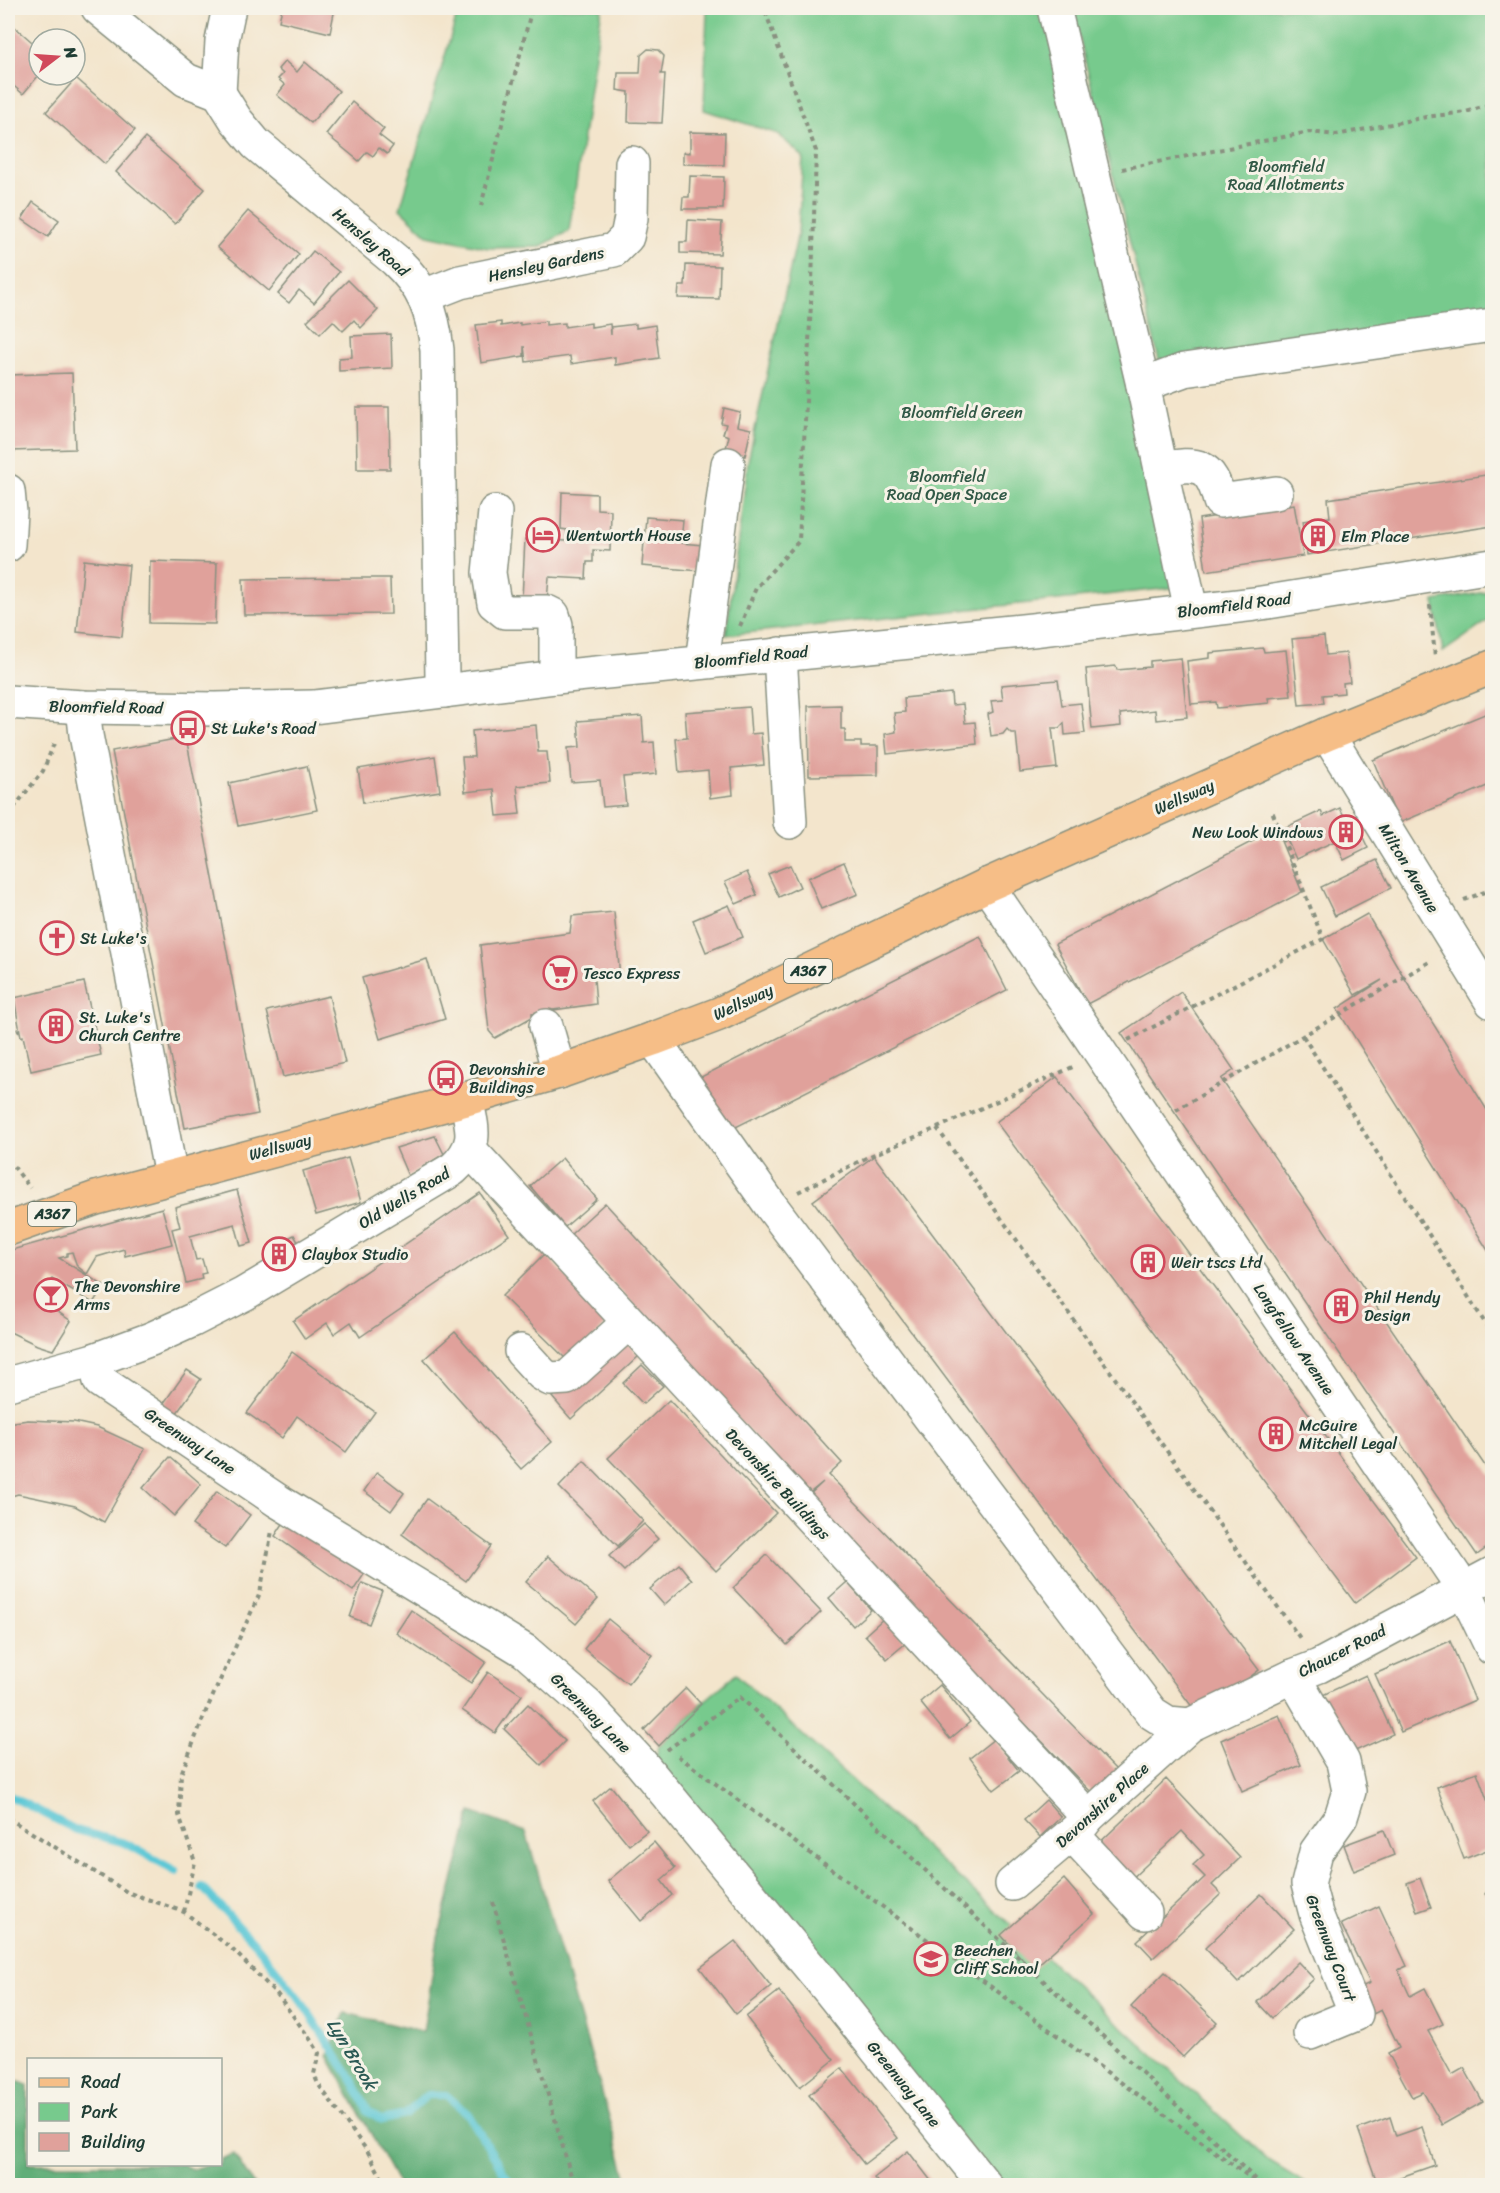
<svg xmlns="http://www.w3.org/2000/svg" width="1500" height="2193" viewBox="0 0 1500 2193" font-family="Sriracha,sans-serif">
<rect width="100%" height="100%" fill="#f7f3e8"/>
<filter id="ink" filterUnits="userSpaceOnUse"><feTurbulence type="fractalNoise" baseFrequency=".0167" numOctaves="2"/><feDisplacementMap in="SourceGraphic" scale="12" xChannelSelector="R" yChannelSelector="G"/><feConvolveMatrix kernelMatrix="1 2 1 2 8 2 1 2 1" color-interpolation-filters="sRGB"/></filter>
<filter id="wash" filterUnits="userSpaceOnUse"><feTurbulence type="fractalNoise" baseFrequency=".008" numOctaves="4" result="noise"/><feDisplacementMap in="SourceGraphic" scale="24" xChannelSelector="R" yChannelSelector="G"/><feGaussianBlur stdDeviation="1.35" result="paint"/><feColorMatrix in="noise" values="0 0 0 0 0 0 0 0 0 0 0 0 0 0 0 0 0 1.4 0 .05"/><feComposite in="paint" operator="in"/></filter>
<g filter="url(#wash)">
<rect width="100%" height="100%" fill="#f3e5cc"/>
<g fill="#77ca8d" stroke="#4b8460" stroke-width="1.5">
<polygon points="459,8 602,8 569,231 539,247 488,248 428,235 400,209"/>
<polygon points="707,8 1069,8 1199,585 726,635 748,461 798,233 803,157 778,134 704,110"/>
<polygon points="1072,8 1492,8 1492,315 1160,364"/>
<polygon points="1492,591 1492,618 1443,652 1434,601"/>
<polygon points="736,1674 1270,2162 1308,2185 1001,2185 653,1767 659,1746 701,1704"/>
</g>
<g fill="#61ae78" stroke="#407656" stroke-width="1.5">
<polygon points="471,1812 526,1832 629,2185 399,2185 328,2056 345,2013 423,2032 438,1938"/>
<polygon points="8,2078 28,2085 28,2164 183,2164 191,2170 206,2165 220,2164 221,2159 234,2154 254,2185 8,2185"/>
</g>
<g fill="none" stroke-linecap="round" stroke-linejoin="round">
<g stroke="#5dc8d6" stroke-width="8">
<polyline points="8,1795 76,1830 125,1843 176,1871"/>
<polyline points="202,1887 258,1947 301,2001 352,2079 368,2111 382,2120 405,2115 427,2095 446,2095 468,2114 512,2186"/>
</g>
</g>
<g id="blocks">
<g fill="#e0a19b">
<polygon points="282,8 335,8 330,33 279,21"/>
<polygon points="8,21 39,48 39,75 23,94 8,81"/>
<polygon points="648,49 658,50 664,56 661,74 665,74 662,123 628,122 629,92 617,90 618,73 640,73 641,55"/>
<polygon points="285,61 297,72 305,62 339,91 311,123 277,95 285,85 278,79 283,74 278,69"/>
<polygon points="76,78 135,130 105,164 46,112"/>
<polygon points="352,102 384,129 379,135 393,146 387,154 379,148 373,156 367,152 359,161 326,134"/>
<polygon points="690,132 725,133 724,165 683,164 683,152 690,153"/>
<polygon points="145,138 205,189 175,224 116,172"/>
<polygon points="690,176 724,177 723,209 682,209 683,197 689,197"/>
<polygon points="33,202 59,220 48,237 22,219"/>
<polygon points="248,211 299,254 269,291 217,247"/>
<polygon points="688,220 722,222 720,254 680,253 680,242 687,242"/>
<polygon points="313,251 339,272 314,303 299,290 289,303 278,294"/>
<polygon points="686,265 720,266 719,299 678,298 679,286 685,286"/>
<polygon points="348,280 378,310 361,328 354,320 343,331 333,321 320,334 307,321"/>
<polygon points="546,321 546,325 565,323 565,327 591,323 591,327 610,324 611,335 611,327 636,324 636,328 655,325 659,358 615,365 615,357 571,364 570,356 526,362 524,346 524,356 481,363 476,325 501,322 501,326 520,323 520,325"/>
<polygon points="391,334 392,368 339,371 339,358 352,357 351,336"/>
<polygon points="72,373 75,449 11,451 8,375"/>
<polygon points="356,407 389,407 390,469 357,469"/>
<polygon points="724,408 740,412 737,426 751,429 745,456 725,452 729,436 723,434 726,424 721,423"/>
<polygon points="1492,474 1492,526 1307,555 1303,521 1330,517 1328,499"/>
<polygon points="562,492 597,494 597,509 611,510 610,551 593,550 593,562 587,562 586,579 549,577 547,601 522,599 525,539 566,541 567,530 561,529"/>
<polygon points="1294,504 1303,556 1206,571 1199,519"/>
<polygon points="646,517 683,520 681,543 703,545 701,571 642,566"/>
<polygon points="84,560 129,565 122,637 77,632"/>
<polygon points="150,561 217,563 215,624 149,623"/>
<polygon points="363,578 390,578 391,614 244,615 243,579"/>
<polygon points="1324,636 1326,655 1346,653 1350,682 1343,683 1344,693 1323,695 1324,703 1299,705 1292,639"/>
<polygon points="1263,648 1264,652 1286,650 1291,696 1268,698 1269,703 1217,708 1216,702 1191,704 1187,661 1210,658 1210,653"/>
<polygon points="1181,658 1187,717 1156,720 1155,710 1120,714 1121,726 1092,729 1086,669 1116,666 1117,670 1150,667 1150,661"/>
<polygon points="1058,680 1062,705 1081,703 1085,733 1065,735 1064,723 1059,728 1052,728 1057,768 1020,772 1016,733 1011,733 1007,729 1003,734 991,736 988,714 993,712 991,701 1003,700 1001,685"/>
<polygon points="951,693 952,705 963,704 965,723 975,722 977,744 887,754 885,734 896,732 894,713 905,712 904,698"/>
<polygon points="841,705 841,729 845,729 845,742 861,742 861,746 878,746 878,775 809,776 808,706"/>
<polygon points="749,707 751,734 761,733 764,765 731,768 733,795 710,798 708,770 679,773 676,739 687,738 685,712"/>
<polygon points="1492,711 1492,784 1399,823 1373,760"/>
<polygon points="642,716 644,743 654,742 656,774 623,777 626,805 603,807 600,780 571,782 568,748 580,747 578,721"/>
<polygon points="536,725 538,752 547,752 550,783 517,786 520,814 497,816 494,789 465,792 462,757 474,757 472,731"/>
<polygon points="186,737 258,1114 185,1128 112,751"/>
<polygon points="435,756 440,791 363,803 358,769"/>
<polygon points="307,766 317,810 238,826 229,783"/>
<polygon points="1340,808 1348,824 1355,821 1368,848 1344,860 1335,841 1296,859 1282,829 1321,811 1323,816"/>
<polygon points="1276,829 1302,892 1087,1004 1055,944"/>
<polygon points="1377,860 1391,888 1335,916 1321,887"/>
<polygon points="844,862 858,894 821,909 808,878"/>
<polygon points="790,865 800,887 779,897 768,874"/>
<polygon points="747,872 757,895 736,904 725,882"/>
<polygon points="729,905 743,937 706,952 693,920"/>
<polygon points="614,912 620,977 594,979 596,1004 532,1013 532,1017 495,1038 489,1031 480,945 570,933 572,916"/>
<polygon points="1367,914 1399,969 1492,1118 1492,1257 1337,1009 1382,980 1355,995 1323,939"/>
<polygon points="980,936 1007,990 724,1133 697,1079"/>
<polygon points="427,959 445,1019 380,1039 362,978"/>
<polygon points="84,982 101,1055 31,1071 23,1036 21,1037 14,998"/>
<polygon points="1181,992 1234,1070 1221,1079 1492,1476 1492,1544 1477,1555 1121,1033"/>
<polygon points="329,996 345,1063 283,1077 267,1011"/>
<polygon points="1057,1077 1416,1557 1355,1603 996,1122"/>
<polygon points="435,1136 444,1154 408,1176 396,1148"/>
<polygon points="874,1156 1259,1670 1199,1716 813,1201"/>
<polygon points="348,1158 361,1202 316,1215 303,1171"/>
<polygon points="562,1158 597,1199 565,1227 530,1186"/>
<polygon points="237,1190 252,1243 241,1246 235,1224 190,1236 196,1260 202,1259 206,1273 201,1274 202,1279 186,1283 172,1229 180,1227 175,1207"/>
<polygon points="480,1193 509,1235 360,1337 351,1322 334,1334 327,1323 305,1339 293,1321"/>
<polygon points="605,1203 842,1463 829,1475 1118,1772 1094,1795 806,1498 823,1482 807,1495 570,1235"/>
<polygon points="162,1208 172,1244 125,1256 124,1249 97,1257 87,1274 77,1266 72,1252 67,1253 67,1256 59,1258 104,1286 93,1303 52,1279 38,1298 71,1321 53,1350 37,1345 8,1331 8,1251"/>
<polygon points="294,1235 301,1247 275,1261 268,1248"/>
<polygon points="544,1254 611,1320 569,1362 502,1296"/>
<polygon points="455,1332 552,1442 521,1469 424,1359"/>
<polygon points="623,1339 639,1356 571,1419 552,1397 590,1362"/>
<polygon points="292,1352 375,1412 346,1452 297,1416 282,1438 247,1413"/>
<polygon points="642,1365 663,1386 643,1404 623,1383"/>
<polygon points="187,1370 201,1379 174,1417 161,1407"/>
<polygon points="669,1400 776,1513 716,1571 608,1458"/>
<polygon points="28,1420 74,1422 97,1427 145,1449 104,1522 75,1506 18,1494 8,1497 8,1423"/>
<polygon points="170,1457 201,1484 174,1516 143,1488"/>
<polygon points="584,1461 643,1521 618,1546 559,1487"/>
<polygon points="377,1472 404,1493 391,1511 364,1491"/>
<polygon points="217,1491 250,1515 225,1548 192,1525"/>
<polygon points="427,1499 491,1546 466,1581 402,1534"/>
<polygon points="290,1513 369,1567 353,1591 275,1536"/>
<polygon points="644,1524 658,1539 624,1571 609,1556"/>
<polygon points="767,1555 821,1612 787,1645 733,1588"/>
<polygon points="548,1556 598,1599 576,1624 526,1582"/>
<polygon points="679,1564 692,1580 664,1605 650,1589"/>
<polygon points="847,1582 871,1610 853,1626 829,1598"/>
<polygon points="362,1583 382,1591 369,1624 350,1617"/>
<polygon points="411,1610 486,1662 471,1683 396,1633"/>
<polygon points="884,1618 906,1643 887,1659 865,1635"/>
<polygon points="608,1619 652,1655 628,1684 584,1649"/>
<polygon points="1450,1641 1475,1700 1401,1732 1375,1674"/>
<polygon points="488,1672 522,1695 495,1733 462,1710"/>
<polygon points="1366,1675 1393,1734 1342,1757 1316,1698"/>
<polygon points="940,1685 970,1722 950,1739 920,1702"/>
<polygon points="686,1688 701,1704 659,1746 644,1730"/>
<polygon points="528,1704 565,1741 541,1765 504,1729"/>
<polygon points="1279,1715 1301,1765 1242,1791 1221,1740"/>
<polygon points="994,1739 1019,1771 994,1790 970,1758"/>
<polygon points="1477,1772 1492,1813 1492,1848 1464,1859 1437,1787"/>
<polygon points="1166,1779 1240,1858 1212,1885 1221,1894 1153,1958 1137,1941 1205,1877 1193,1865 1204,1855 1182,1831 1126,1884 1093,1849"/>
<polygon points="611,1786 647,1831 629,1845 593,1801"/>
<polygon points="1046,1800 1061,1817 1040,1837 1024,1820"/>
<polygon points="1384,1830 1394,1855 1354,1871 1344,1845"/>
<polygon points="654,1842 675,1868 661,1880 672,1895 641,1921 608,1881"/>
<polygon points="1420,1878 1431,1907 1417,1912 1407,1883"/>
<polygon points="1064,1879 1094,1914 1032,1970 1001,1935"/>
<polygon points="1492,1885 1492,1901 1485,1894"/>
<polygon points="1261,1894 1294,1929 1238,1983 1205,1948"/>
<polygon points="1379,1906 1407,1966 1398,1970 1410,1996 1425,1988 1443,2024 1428,2031 1452,2075 1464,2068 1483,2102 1442,2125 1423,2092 1412,2097 1388,2053 1399,2047 1381,2010 1371,2015 1359,1988 1370,1983 1341,1924"/>
<polygon points="735,1941 771,1986 736,2014 700,1968"/>
<polygon points="1298,1962 1314,1979 1272,2018 1257,2002"/>
<polygon points="1165,1972 1217,2022 1183,2057 1131,2007"/>
<polygon points="779,1991 834,2060 800,2087 746,2017"/>
<polygon points="842,2068 898,2138 864,2164 809,2095"/>
<polygon points="1390,2117 1396,2136 1422,2127 1435,2165 1378,2185 1358,2129"/>
<polygon points="908,2151 935,2186 881,2186 874,2178"/>
</g>
</g>
</g>
<g filter="url(#ink)">
<use href="#blocks" fill-opacity="0" stroke="#899180" stroke-width="1.5"/>
<g fill="none" stroke-linecap="round" stroke-linejoin="round">
<g stroke="#899180" stroke-width="36">
<g id="minor">
<path d="M98,8L186,80L219,93L236,120L256,144L395,260C424,287 433,312 437,350L442,678L445,691"/>
<polyline points="1054,8 1143,385 1191,610"/>
<polyline points="219,93 222,41 229,8"/>
<polyline points="424,296 460,282 614,250 627,237 631,218 632,163"/>
<polyline points="1143,385 1184,370 1492,325"/>
<path d="M1161,469C1198,462 1210,463 1220,501L1276,493"/>
<polyline points="8,491 10,512 8,545"/>
<polyline points="495,512 489,573 494,603 505,612 547,612 553,615 556,625 556,677"/>
<polyline points="780,654 790,822"/>
<polyline points="702,662 728,464"/>
<polyline points="8,702 83,707 215,709 314,707 556,677 1032,630 1255,604 1492,566"/>
<polyline points="83,707 86,735 171,1176"/>
<polyline points="1327,734 1492,1002"/>
<polyline points="987,885 1463,1588 1492,1648"/>
<polyline points="546,1026 559,1072"/>
<polyline points="653,1039 771,1206 1152,1713 1168,1723 1190,1725"/>
<polyline points="470,1150 1088,1817"/>
<polyline points="521,1351 542,1374 550,1379 567,1378 628,1323"/>
<polyline points="94,1360 100,1381 278,1501 525,1651 587,1705 640,1762 829,1990 986,2186"/>
<path d="M8,1384L94,1360L151,1339L193,1320L244,1294L453,1169C479,1145 473,1130 466,1099"/>
<polyline points="1293,1676 1343,1762 1349,1791 1341,1817 1316,1852 1308,1884 1316,1914 1356,2014 1310,2033"/>
<polyline points="1072,1834 1145,1913"/>
<polyline points="1012,1884 1081,1826 1088,1817 1190,1725 1293,1676 1319,1666 1492,1574"/>
</g>
</g>
<g stroke="#899180" stroke-width="36">
<polyline id="major" points="8,1229 96,1198 466,1099 559,1072 653,1039 719,1014 987,885 1327,734 1492,667"/>
</g>
<g stroke="#899180" stroke-width="4" stroke-dasharray="4.5 4.5" stroke-linecap="butt">
<polyline points="1122,169 1309,132 1336,135 1426,117 1466,112 1492,104"/>
<polyline points="481,206 532,8"/>
<polyline points="1430,605 1435,657"/>
<polyline points="740,626 756,588 799,541 812,283 816,151 764,8"/>
<polyline points="8,815 43,771 55,741"/>
<polyline points="1464,900 1492,889"/>
<polyline points="8,1033 19,1030"/>
<polyline points="1303,1036 1492,1334"/>
<polyline points="1128,1040 1323,939 1272,811"/>
<polyline points="1176,1110 1431,961"/>
<polyline points="937,1128 1302,1641"/>
<polyline points="8,1159 30,1188"/>
<polyline points="798,1192 870,1156 937,1128 1075,1066"/>
<polyline points="667,1750 740,1697 1263,2186"/>
<polyline points="678,1756 1256,2182"/>
<polyline points="8,1818 127,1892 184,1912 231,1948 277,1994 313,2043 319,2053 314,2074 318,2084 368,2152 386,2186"/>
<polyline points="493,1902 574,2186"/>
<polyline points="184,1912 195,1862 179,1815 181,1774 206,1711 260,1593 272,1531"/>
</g>
<use href="#minor" stroke="#fff" stroke-width="33"/>
<use href="#major" stroke="#f6be87" stroke-width="33"/>
</g>
</g>
<defs>
<g id="hotel-ring" transform="scale(1.725)"><circle r="9.5" fill="#f7f3e8" stroke="#d1495b" stroke-width="1.5"/><path d="M-6-4.5h1.5V1H6V5H4.5V3h-9V5H-6ZM-4 0a1.8 1.8 0 1 1 3.6 0ZM.5 0V-2.5h3Q6-2.5 6 0Z" fill="#d1495b"/></g>
<g id="building-ring" transform="scale(1.725)"><circle r="9.5" fill="#f7f3e8" stroke="#d1495b" stroke-width="1.5"/><path d="M-4-6H4V6H1V3H-1V6H-4ZM-2.5-4.3h1.7v1.8h-1.7ZM.8-4.3h1.7v1.8H.8ZM-2.5-1h1.7V.8h-1.7ZM.8-1h1.7V.8H.8Z" fill="#d1495b"/></g>
<g id="bus-ring" transform="scale(1.725)"><circle r="9.5" fill="#f7f3e8" stroke="#d1495b" stroke-width="1.5"/><path d="M-5-6H5V4H4V6H2V4H-2V6H-4V4H-5ZM-3.5-4V0h7V-4ZM-3.5 1.2v1.5H-2V1.2ZM2 1.2v1.5H3.5V1.2Z" fill="#d1495b"/></g>
<g id="church-ring" transform="scale(1.725)"><circle r="9.5" fill="#f7f3e8" stroke="#d1495b" stroke-width="1.5"/><path d="M-1.2-6h2.4v3.5h3.3v2.4h-3.3V6h-2.4V-.1h-3.3v-2.4h3.3Z" fill="#d1495b"/></g>
<g id="supermarket-ring" transform="scale(1.725)"><circle r="9.5" fill="#f7f3e8" stroke="#d1495b" stroke-width="1.5"/><path d="M-6-5.5h2.5l.6 2H6L4.5 2H-2.5L-4.4-4H-6ZM-1.5 3.2a1.3 1.3 0 1 0 .1 0ZM3 3.2a1.3 1.3 0 1 0 .1 0Z" fill="#d1495b"/></g>
<g id="bar-ring" transform="scale(1.725)"><circle r="9.5" fill="#f7f3e8" stroke="#d1495b" stroke-width="1.5"/><path d="M-6-5H6L.8 .8V4.5H3.5V6h-7V4.5H-.8V.8Z" fill="#d1495b"/></g>
<g id="school-ring" transform="scale(1.725)"><circle r="9.5" fill="#f7f3e8" stroke="#d1495b" stroke-width="1.5"/><path d="M0-5L7-2L0 1L-7-2ZM-4 1L0 2.5L4 1V4Q0 6-4 4Z" fill="#d1495b"/></g>
</defs>
<g fill-rule="evenodd">
<use href="#hotel-ring" x="543" y="535"/>
<use href="#building-ring" x="1318" y="536"/>
<use href="#bus-ring" x="188" y="728"/>
<use href="#building-ring" x="1346" y="832"/>
<use href="#church-ring" x="57" y="938"/>
<use href="#supermarket-ring" x="560" y="973"/>
<use href="#building-ring" x="56" y="1026"/>
<use href="#bus-ring" x="446" y="1078"/>
<use href="#building-ring" x="279" y="1254"/>
<use href="#building-ring" x="1148" y="1262"/>
<use href="#bar-ring" x="51" y="1295"/>
<use href="#building-ring" x="1341" y="1306"/>
<use href="#building-ring" x="1276" y="1434"/>
<use href="#school-ring" x="931" y="1959"/>
</g>
<g text-anchor="middle" dominant-baseline="central" stroke-width="6" stroke-linejoin="round" paint-order="stroke">
<g fill="#f7f3e8" stroke="#60746a" stroke-width="1.5">
<rect x="784" y="959" width="48" height="24" rx="4.5"/>
<rect x="28" y="1202" width="48" height="24" rx="4.5"/>
</g>
<g font-size="15" font-weight="bold" fill="#1f3d34">
<text x="808" y="971">A367</text>
<text x="52" y="1214">A367</text>
</g>
<g font-size="16" fill="#315946" stroke="#f7f3e8">
<text x="1286" y="166">Bloomfield<tspan x="1286" dy="18">Road Allotments</tspan></text>
<text x="962" y="412">Bloomfield Green</text>
<text x="947" y="476">Bloomfield<tspan x="947" dy="18">Road Open Space</tspan></text>
</g>
<g font-size="16" fill="#1f3d34" stroke="#f7f3e8">
<text transform="translate(371 242) rotate(41)">Hensley Road</text>
<text transform="translate(546 264) rotate(-12)">Hensley Gardens</text>
<text transform="translate(1234 605) rotate(-7)">Bloomfield Road</text>
<text transform="translate(751 657) rotate(-6)">Bloomfield Road</text>
<text transform="translate(106 707) rotate(1)">Bloomfield Road</text>
<text transform="translate(1184 797) rotate(-24)">Wellsway</text>
<text transform="translate(1409 868) rotate(59)">Milton Avenue</text>
<text transform="translate(743 1002) rotate(-25)">Wellsway</text>
<text transform="translate(280 1147) rotate(-15)">Wellsway</text>
<text transform="translate(404 1198) rotate(-31)">Old Wells Road</text>
<text transform="translate(1294 1339) rotate(56)">Longfellow Avenue</text>
<text transform="translate(190 1441) rotate(34)">Greenway Lane</text>
<text transform="translate(778 1484) rotate(47)">Devonshire Buildings</text>
<text transform="translate(1342 1651) rotate(-27)">Chaucer Road</text>
<text transform="translate(591 1713) rotate(45)">Greenway Lane</text>
<text transform="translate(1102 1805) rotate(-42)">Devonshire Place</text>
<text transform="translate(1331 1948) rotate(69)">Greenway Court</text>
<text transform="translate(904 2084) rotate(51)">Greenway Lane</text>
</g>
<g font-size="16" fill="#1f3d34" stroke="#f7f3e8" text-anchor="start">
<text x="566" y="535">Wentworth House</text>
<text x="1341" y="536">Elm Place</text>
<text x="211" y="728">St Luke's Road</text>
<text x="1323" y="832" text-anchor="end">New Look Windows</text>
<text x="80" y="938">St Luke's</text>
<text x="583" y="973">Tesco Express</text>
<text x="79" y="1017">St. Luke's<tspan x="79" dy="18">Church Centre</tspan></text>
<text x="469" y="1069">Devonshire<tspan x="469" dy="18">Buildings</tspan></text>
<text x="302" y="1254">Claybox Studio</text>
<text x="1171" y="1262">Weir tscs Ltd</text>
<text x="74" y="1286">The Devonshire<tspan x="74" dy="18">Arms</tspan></text>
<text x="1364" y="1297">Phil Hendy<tspan x="1364" dy="18">Design</tspan></text>
<text x="1299" y="1425">McGuire<tspan x="1299" dy="18">Mitchell Legal</tspan></text>
<text x="954" y="1950">Beechen<tspan x="954" dy="18">Cliff School</tspan></text>
</g>
<g font-size="18" font-style="italic" fill="#2b5954" stroke="#f7f3e8">
<text transform="translate(352 2054) rotate(59)">Lyn Brook</text>
</g>
</g>
<rect width="1500" height="2193" fill="none" stroke="#f7f3e8" stroke-width="30"/>
<rect x="27" y="2058" width="195" height="108" fill="#f7f3e8" stroke="#a1aaa0" stroke-width="1.5"/>
<rect x="39" y="2078" width="30" height="9" fill="#f6be87" stroke="#a1aaa0" stroke-width="1.5"/>
<text x="81" y="2088" font-size="18" fill="#1f3d34">Road</text>
<rect x="39" y="2103" width="30" height="18" fill="#77ca8d" stroke="#a1aaa0" stroke-width="1.5"/>
<text x="81" y="2118" font-size="18" fill="#1f3d34">Park</text>
<rect x="39" y="2133" width="30" height="18" fill="#e0a19b" stroke="#a1aaa0" stroke-width="1.5"/>
<text x="81" y="2148" font-size="18" fill="#1f3d34">Building</text>
<g transform="translate(57 57) rotate(73)"><circle r="28" fill="#f7f3e8" stroke="#a1aaa0" stroke-width="1.5"/>
<path d="M0-4.5L10 22L0 15L-10 22Z" fill="#d1495b"/>
<text y="-9" font-size="16" font-weight="bold" text-anchor="middle" fill="#1f3d34">N</text>
</g>
</svg>
